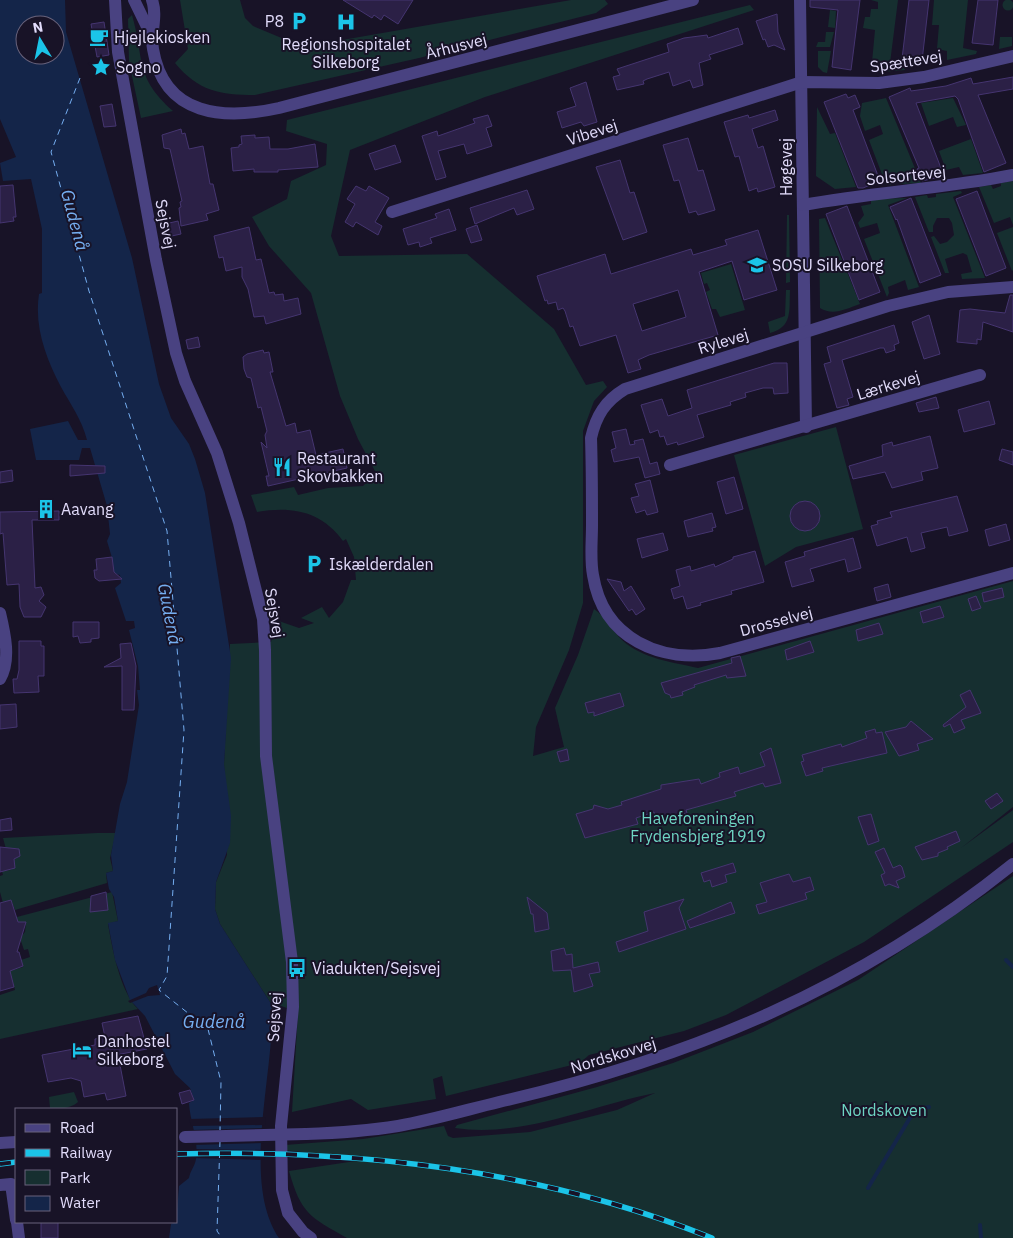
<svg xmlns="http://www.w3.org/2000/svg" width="1013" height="1238" viewBox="0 0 1013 1238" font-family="'IBM Plex Sans',sans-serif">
<rect width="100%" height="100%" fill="#181327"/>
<g fill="#162f30">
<circle cx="1008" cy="5" r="5.5"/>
<path d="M180,0H240L245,18L253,26L284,39L312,42L348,39L571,0H605L608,4L596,13L419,58L255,95C220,95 198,91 175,63L188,49Z"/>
<polygon points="871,0 898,0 890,63 904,66 905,70 871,73 875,30 863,28 865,17 870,17 871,9 878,9 878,2"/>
<polygon points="934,0 968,0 963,48 977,51 976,54 947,60 947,51 937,49 939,25 932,25"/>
<path d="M750,5L754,10L485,97L350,150L331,236L339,256L467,254L554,329L586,385L603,381L607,387L594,401L583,431V603L569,650L536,727L533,756L564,747L555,708L578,655L594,609C605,616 612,631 622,640C643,659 672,662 698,668L1013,581V807L961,848L1013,810V842L864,942L726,1015L684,1031L589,1055L580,1063L446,1096L442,1076L433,1079L436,1099L368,1110L351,1099L292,1112L298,1012L270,1002L220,924L215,909L216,882L227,855L224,764L230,644L271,642L276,620L299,628L314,623L301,618L322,607L329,618L343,602L351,580H356L354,557L346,539L343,541C321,511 292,506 257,512L251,495L294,487L298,495L328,488L363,486L376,473L358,439L340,396L311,293L269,246L252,217L287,199L291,181L326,165L327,144L286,131L287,120Z"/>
<polygon points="830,10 836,11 835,28 828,27"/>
<path d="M132,15C145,60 134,76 173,111L141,118L129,62L128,19Z"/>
<polygon points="826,32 834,32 830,47 816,47 818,42 825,42"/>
<polygon points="1000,37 1012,37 1012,46 999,49"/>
<polygon points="818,51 831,51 827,73 823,72 818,67"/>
<polygon points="886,98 921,183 900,184 898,175 890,176 891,185 886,185 869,140 883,134 880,125 865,131 860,116 862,103"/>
<polygon points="953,98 966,125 957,127 953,117 929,126 921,103"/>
<polygon points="817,107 830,134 835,133 856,187 835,189 816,176"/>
<polygon points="971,139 983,173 963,175 959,167 946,170 939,151"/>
<polygon points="1013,181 1013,225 1010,217 994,223 979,187 991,185 993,189 1001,186 1001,183"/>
<polygon points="961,191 962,193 953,197 985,278 962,279 961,274 972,272 967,255 963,253 945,259 949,273 945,273 931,237 934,236 940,244 947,242 954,235 952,223 949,218 937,218 933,226 933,232 929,232 915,197 927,195 928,198 936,197 936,194"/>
<polygon points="907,198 888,205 919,287 908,290 905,280 888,287 889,293 887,297 864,239 880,233 877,223 860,228 858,223 864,215 861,206 871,204 871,199"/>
<polygon points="787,215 789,215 790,282 786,283"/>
<path d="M825,218L860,304C846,309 833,316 820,308L819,219Z"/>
<polygon points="1013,227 1013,270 1012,271 997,233"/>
<polygon points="731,264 745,310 720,317 716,309 712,309 706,292 710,290 707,283 704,284 701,273"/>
<path d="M786,290H790C789,310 793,327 770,333L768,322L785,316Z"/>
<polygon points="836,427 863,529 796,547 765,566 734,455"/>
<polygon points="97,833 116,833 110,858 113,871 106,873 107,883 15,910 11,900 3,903 0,892 0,876 3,875 2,871 11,870 14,860 20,854 17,848 6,849 3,838"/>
<path d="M1013,876V1238H347C310,1217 301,1214 289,1171L369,1159L283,1150L285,1145L363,1139L444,1126L448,1136L453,1138L530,1132L617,1110L655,1093C590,1106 522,1138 455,1128L457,1125L597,1087L673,1063L753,1032L858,980Z"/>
<path d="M112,892L118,921L108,924C112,947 120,992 138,1009L0,1039V995L15,990L10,971L23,967L21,960L30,957L28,949L24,950L20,938L25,932L26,922H16L13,918Z"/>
<path d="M74,1092L78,1102C72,1108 58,1110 50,1108L49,1097Z"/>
</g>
<path fill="#142549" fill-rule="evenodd" d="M0,0H65L66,32L132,258L159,384L171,418L189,444L195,459L205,493L231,658L224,764L231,816L230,843L216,882L215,909L220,924L270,1002L272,1009C274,1075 241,1182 279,1238H169L171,1224L176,1222L179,1186L189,1178C190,1171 195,1166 196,1159C199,1140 190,1122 189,1103L194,1100L190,1088L175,1074L145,1016L130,1000L115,960L108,923L118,921L114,897L109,889L106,873L113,871L111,855L120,804L127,782L139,705L137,690H140L138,666L129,630L135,628L134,621H126L115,588L121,583L120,575L113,573V561L107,541L110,534L107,506L90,448H82L79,460H36L30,429L68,421L78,440H87C82,420 71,405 61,387C46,358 34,327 39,294L42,293V229L31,179L3,181L0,163L16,157L0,119ZM25,25H55V55H25Z"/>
<g fill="#181327">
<polygon points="157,985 160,995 148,996 130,1003 128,1001 146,993 149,988"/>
<polygon points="266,1117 265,1125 191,1126 189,1119"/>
<polygon points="265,1128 265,1143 193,1145 191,1130"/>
<polygon points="193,1149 264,1150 265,1160 193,1158"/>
</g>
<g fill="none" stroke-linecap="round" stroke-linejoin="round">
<g stroke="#142549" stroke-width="4">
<polyline points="1006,960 1013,967"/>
<polyline points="868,1188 911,1116 918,1109 929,1107"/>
<polyline points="980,1225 981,1238"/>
</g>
<g stroke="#75aef1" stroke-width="1" stroke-dasharray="6 5" stroke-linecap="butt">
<polyline points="80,78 51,152 89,291 167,531 184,730 167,976 159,990 208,1029 221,1082 220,1130"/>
<polyline points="220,1141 217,1231 222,1238"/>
</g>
</g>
<g fill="#2b2046" stroke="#453570" fill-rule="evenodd">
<polygon points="343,0 413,0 398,24 384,15 381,20 374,15 372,18"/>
<polygon points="810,0 860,0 851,70 832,67 838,10 810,7"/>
<polygon points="909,0 929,0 922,61 902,59"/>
<polygon points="978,0 998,0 993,45 972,43"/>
<polygon points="777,14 778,32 785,50 774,45 768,47 765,39 763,40 756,21"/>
<polygon points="104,22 109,55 97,57 91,24"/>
<polygon points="738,28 743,44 709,55 711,59 699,63 703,85 693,88 690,80 673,86 669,72 647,79 643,81 644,84 617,90 613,77 620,75 617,69 669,52 667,44 684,38 707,35 708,38"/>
<polygon points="1013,77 1013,89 978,95 1006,163 984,172 958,99 955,96 916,103 944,176 922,181 917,169 919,168 889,97 910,88 911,91 946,86 971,78 973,84"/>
<polygon points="586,82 597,122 584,126 581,122 562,128 557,112 576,106 570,88"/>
<polygon points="846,94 848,98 855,95 860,107 853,110 880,181 863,188 858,188 824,102"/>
<polygon points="112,104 116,126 104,127 100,106"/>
<polygon points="775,110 778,120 752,129 758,148 763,146 775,187 758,192 757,188 749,191 739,156 735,157 724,122 748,115 749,118"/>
<polygon points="488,115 492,126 486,128 492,146 467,154 464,144 438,151 446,177 436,180 422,136 437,131 438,136 475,123 473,119"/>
<polygon points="181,129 182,134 185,133 189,149 203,146 210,184 213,184 219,210 206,214 208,220 181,226 179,208 181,207 180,202 182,201 170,149 164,148 162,135"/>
<polygon points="255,135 255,138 269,137 270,149 288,149 315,144 318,167 278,170 278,172 254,172 254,169 233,171 231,148 239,147 239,145 242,144 241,136"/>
<polygon points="688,138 698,171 703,170 715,210 698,215 696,211 689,213 679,180 674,181 663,145"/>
<polygon points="395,145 401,162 375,170 369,154"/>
<polygon points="620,160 630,193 634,192 647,232 623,240 596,167"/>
<polygon points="13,185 16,217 13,217 14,221 0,223 0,186"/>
<polygon points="356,186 366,191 369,186 389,198 375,222 382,226 378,235 356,222 353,227 345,222 355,204 347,199"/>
<polygon points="527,190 534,209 517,215 514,208 475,224 470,208"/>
<polygon points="977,191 1006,268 986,276 956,199"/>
<polygon points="911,198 941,275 920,283 897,219 896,220 890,207"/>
<polygon points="847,206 880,292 859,300 826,214"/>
<polygon points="449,209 456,230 430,238 432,243 420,247 419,242 408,245 403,229 437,218 435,214"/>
<polygon points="178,221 181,234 167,237 165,224"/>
<polygon points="477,225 482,240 471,243 466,229"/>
<polygon points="249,227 256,260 261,259 269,293 274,292 275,295 283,294 284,301 298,298 301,314 266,324 264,316 254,317 248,289 242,277 242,267 226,271 223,257 219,258 214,236"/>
<path d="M758,230L777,290L744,300L732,261L699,272L718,335L649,355L638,360L641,369L628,373L616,335L580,346L573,326L570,327L565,311L563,308L558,310L556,302L548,304L547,300L545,301L537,276L605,254L611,274L691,249L693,255L727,245L725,240ZM678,290L686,317L642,331L633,304Z"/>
<polygon points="1010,295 1013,295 1013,332 983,322 981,340 977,339 977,344 957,342 960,310 970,309 1005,313"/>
<polygon points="929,315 940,354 924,359 912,322"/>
<polygon points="894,325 899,343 894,345 895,350 886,353 884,348 880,348 842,360 853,397 847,399 849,405 837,408 824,364 831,362 827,347"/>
<polygon points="198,337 200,347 188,349 186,340"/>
<polygon points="263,350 264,353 269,352 273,372 270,372 286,426 295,423 297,433 310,430 316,455 343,449 347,468 268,486 266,476 269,476 261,442 267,448 265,435 267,431 261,407 258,408 251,378 247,377 244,369 243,357 247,354"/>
<polygon points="774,363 787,363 788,393 774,394 773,388 763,388 745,393 746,397 730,402 731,405 697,415 704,437 678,445 677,442 667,445 664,436 660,437 658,430 650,433 641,405 662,399 668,416 692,408 687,390"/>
<polygon points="936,397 939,408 919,412 916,403"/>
<polygon points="989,401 995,424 964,432 958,410"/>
<polygon points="626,429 630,445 635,444 634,441 643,439 650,464 657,462 660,474 645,478 639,457 614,462 611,450 616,448 612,432"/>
<polygon points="930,436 938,468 921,472 923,480 892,488 885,472 853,479 849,466 883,456 882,445 892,442 893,446"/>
<polygon points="1002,449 1013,452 1013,465 999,460"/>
<polygon points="70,465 105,466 105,473 70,476"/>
<polygon points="12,470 13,481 0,483 0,472"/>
<polygon points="734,477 743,509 726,514 717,482"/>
<polygon points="650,480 658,512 647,515 645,510 636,513 631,498 639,496 635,484"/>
<polygon points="957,496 968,531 949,536 947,527 921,533 925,548 911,552 907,537 877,546 871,526 878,524 877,521 892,517 890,512"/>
<circle cx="805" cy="516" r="15"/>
<polygon points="59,511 59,520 32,520 35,588 41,587 44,595 39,601 46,607 41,617 24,617 20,607 19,584 7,585 3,533 0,534 0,512"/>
<polygon points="712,513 716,527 712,528 713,531 688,537 684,521"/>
<polygon points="1006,524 1010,540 989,546 985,530"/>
<polygon points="663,533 668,550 642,558 637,539"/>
<polygon points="853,538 861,568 848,572 845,559 810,569 814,581 792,587 785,562 805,556 804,552"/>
<polygon points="755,551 764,582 731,591 732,594 700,603 701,605 687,609 683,596 674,599 671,589 680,586 676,570 690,566 691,571 714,564 715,567 733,559 733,557"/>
<polygon points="112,557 114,572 122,579 99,581 95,578 94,570 97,570 96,559"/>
<polygon points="607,579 621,582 624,591 631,586 645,609 636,615 632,609 629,611"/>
<polygon points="888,584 891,597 877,601 874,588"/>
<polygon points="1002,588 1004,597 984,602 982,593"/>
<polygon points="976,596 981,608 972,611 968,599"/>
<polygon points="940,606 944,617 923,623 920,612"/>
<polygon points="73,622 99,622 99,638 91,639 91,642 80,643 78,636 73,637"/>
<polygon points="879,623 883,634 858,641 856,630"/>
<polygon points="19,641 41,641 41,646 44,646 44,676 38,676 39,692 14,693 13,679 17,679 19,670"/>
<polygon points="810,641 814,652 787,660 785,650"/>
<polygon points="131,643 136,666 134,710 122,710 122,666 104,667 121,658 120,644"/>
<polygon points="740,656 746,676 727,678 726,675 694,685 695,687 682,692 683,695 671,698 670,695 665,693 661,683 732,663 731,658"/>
<polygon points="970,690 981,713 961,720 965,728 954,733 950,724 944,727 943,725 966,707 960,695"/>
<polygon points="620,693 624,706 594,716 594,712 588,713 585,703"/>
<polygon points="16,704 17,727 0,729 0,705"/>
<polygon points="911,721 933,739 917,744 919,750 899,756 885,732 906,727"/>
<polygon points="875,729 876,733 882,732 887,753 822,768 823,771 806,776 801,762 804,761 802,755 841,744 842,747 867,738 865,732"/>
<polygon points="771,748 781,783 765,787 763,783 734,792 736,796 686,810 687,813 657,822 654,812 636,818 638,824 585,838 576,814 593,809 594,805 608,809 622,805 621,802 661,789 661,785 699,779 701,784 720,777 719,773 738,767 740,774 765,766 760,753"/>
<polygon points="567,749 569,760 560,762 557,752"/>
<polygon points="997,793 1003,801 991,809 985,801"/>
<polygon points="871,814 879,841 868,845 858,817"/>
<polygon points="11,818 12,830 0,831 0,820"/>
<polygon points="956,831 960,841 947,847 948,849 938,853 938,856 922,860 915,847"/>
<polygon points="0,847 19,849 20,856 14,859 15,868 0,872"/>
<polygon points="884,848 893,868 900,865 902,867 905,877 896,881 899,888 889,884 885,886 881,875 885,873 875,852"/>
<polygon points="733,863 736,872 725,875 727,882 712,887 710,880 704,882 701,873"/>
<polygon points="789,874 793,882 810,877 814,890 805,893 807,899 759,914 756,905 767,902 760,883"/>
<polygon points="106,892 108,910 90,912 91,896"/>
<polygon points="527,897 547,913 549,929 535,932 533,914 531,914"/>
<polygon points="684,899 679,908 686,929 619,952 616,942 648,931 644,912"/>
<polygon points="11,900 18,922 26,922 17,952 19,952 23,966 10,971 14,987 0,991 0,903"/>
<polygon points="731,902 735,913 690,928 687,921"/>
<polygon points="564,948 566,955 572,954 573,968 598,962 600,972 589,974 593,986 574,992 571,970 553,971 551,951"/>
<polygon points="138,1016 147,1049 100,1058 120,1065 126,1096 107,1100 105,1093 84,1097 81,1081 71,1078 48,1082 42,1055 95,1045 95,1039 105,1037 102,1023"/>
<polygon points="190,1090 194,1100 182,1104 179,1093"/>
<rect x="41" y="1222" width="17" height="16"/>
</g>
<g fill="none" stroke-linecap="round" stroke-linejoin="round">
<g stroke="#494281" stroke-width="12">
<polyline points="115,0 118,52 156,260 176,353 185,381 217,453 239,523 263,619 265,650 266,756 292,962 293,1007 281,1126 282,1190 288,1213 303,1232 311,1238"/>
<polyline points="134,0 151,35"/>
<path d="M152,0C158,17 150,32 153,49C164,117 225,120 279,108L693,0"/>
<polyline points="800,0 806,427"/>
<path d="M803,205C873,192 943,189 1013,175"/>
<polyline points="392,212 802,82 879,83 924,77 1013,56"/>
<path d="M1013,287L948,292L888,306L625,389C605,401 596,416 591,438C592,467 592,496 592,525C592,542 590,559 593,575C603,639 661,664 720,653L1013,573"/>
<polyline points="670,465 980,375"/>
<path d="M0,613C5,634 11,660 0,679"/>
<path d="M306,1134C337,1133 367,1131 398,1126C432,1120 466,1110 499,1102C691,1058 859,988 1013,864"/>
<polyline points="0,1143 16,1142"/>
<polyline points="0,1185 11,1184 16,1220"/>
<polyline points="17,1222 19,1238"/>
</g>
<g stroke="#1bc4e8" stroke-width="5.5">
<g id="rail">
<path d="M176,1154C358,1149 543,1170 712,1238"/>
<polyline points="0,1164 16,1162"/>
</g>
</g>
<use href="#rail" stroke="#181327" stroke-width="4" stroke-dasharray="11" stroke-linecap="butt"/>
<polyline stroke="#494281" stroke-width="12" points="185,1137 306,1134"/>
</g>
<defs>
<g id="parking-bare" transform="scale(1.5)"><path d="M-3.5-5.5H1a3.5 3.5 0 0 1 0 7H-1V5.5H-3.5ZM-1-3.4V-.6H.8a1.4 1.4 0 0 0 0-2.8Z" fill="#1bc4e8" stroke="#181327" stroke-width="2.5" paint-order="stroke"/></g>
<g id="hospital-bare" transform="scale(1.5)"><path d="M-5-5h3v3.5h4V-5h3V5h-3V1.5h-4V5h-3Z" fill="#1bc4e8" stroke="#181327" stroke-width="2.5" paint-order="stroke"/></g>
<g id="cafe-bare" transform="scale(1.5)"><path d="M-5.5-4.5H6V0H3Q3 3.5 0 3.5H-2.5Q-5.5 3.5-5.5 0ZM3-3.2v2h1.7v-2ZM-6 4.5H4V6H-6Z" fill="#1bc4e8" stroke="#181327" stroke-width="2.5" paint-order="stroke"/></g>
<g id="sight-bare" transform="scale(1.5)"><path d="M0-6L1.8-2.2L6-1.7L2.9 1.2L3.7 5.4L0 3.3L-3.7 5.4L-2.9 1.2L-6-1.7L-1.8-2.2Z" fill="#1bc4e8" stroke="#181327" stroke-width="2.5" paint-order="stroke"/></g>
<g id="school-bare" transform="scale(1.5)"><path d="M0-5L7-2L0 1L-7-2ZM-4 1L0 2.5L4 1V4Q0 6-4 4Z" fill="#1bc4e8" stroke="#181327" stroke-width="2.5" paint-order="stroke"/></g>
<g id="restaurant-bare" transform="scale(1.5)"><path d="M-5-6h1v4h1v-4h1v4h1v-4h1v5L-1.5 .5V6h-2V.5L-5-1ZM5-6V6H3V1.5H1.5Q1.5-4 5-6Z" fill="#1bc4e8" stroke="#181327" stroke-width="2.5" paint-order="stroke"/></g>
<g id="building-bare" transform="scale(1.5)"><path d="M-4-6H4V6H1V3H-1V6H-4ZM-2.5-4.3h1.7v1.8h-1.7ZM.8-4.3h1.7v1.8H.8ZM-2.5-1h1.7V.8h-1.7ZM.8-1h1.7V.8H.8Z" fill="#1bc4e8" stroke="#181327" stroke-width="2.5" paint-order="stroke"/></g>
<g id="bus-bare" transform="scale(1.5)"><path d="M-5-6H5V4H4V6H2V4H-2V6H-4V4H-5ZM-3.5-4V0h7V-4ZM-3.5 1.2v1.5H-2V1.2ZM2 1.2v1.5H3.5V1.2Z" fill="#1bc4e8" stroke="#181327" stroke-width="2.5" paint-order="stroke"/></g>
<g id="hotel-bare" transform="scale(1.5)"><path d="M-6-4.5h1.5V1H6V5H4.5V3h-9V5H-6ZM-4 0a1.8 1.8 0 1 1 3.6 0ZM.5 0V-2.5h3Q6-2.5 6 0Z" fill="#1bc4e8" stroke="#181327" stroke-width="2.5" paint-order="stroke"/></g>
</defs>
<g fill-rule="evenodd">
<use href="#parking-bare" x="299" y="21"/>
<use href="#hospital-bare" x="346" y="22"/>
<use href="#cafe-bare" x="99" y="37"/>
<use href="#sight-bare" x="101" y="67"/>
<use href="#school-bare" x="757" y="265"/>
<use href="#restaurant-bare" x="282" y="467"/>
<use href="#building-bare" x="46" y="509"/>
<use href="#parking-bare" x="314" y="564"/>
<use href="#bus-bare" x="297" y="968"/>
<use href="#hotel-bare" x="82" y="1050"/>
</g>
<g text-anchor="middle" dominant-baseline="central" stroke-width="4" stroke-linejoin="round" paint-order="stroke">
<g font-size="16" fill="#e2dcfb" stroke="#181327" text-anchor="start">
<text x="284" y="21" text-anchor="end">P8</text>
<text x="114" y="37">Hjejlekiosken</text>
<text x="346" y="44" text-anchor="middle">Regionshospitalet<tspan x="346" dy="18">Silkeborg</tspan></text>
<text x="116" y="67">Sogno</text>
<text x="772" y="265">SOSU Silkeborg</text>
<text x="297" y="458">Restaurant<tspan x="297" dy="18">Skovbakken</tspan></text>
<text x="61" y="509">Aavang</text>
<text x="329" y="564">Iskælderdalen</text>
<text x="312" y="968">Viadukten/Sejsvej</text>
<text x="97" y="1041">Danhostel<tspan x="97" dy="18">Silkeborg</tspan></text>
</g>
<g font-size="16" fill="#e2dcfb" stroke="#181327">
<text transform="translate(456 46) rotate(-14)">Århusvej</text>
<text transform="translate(906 61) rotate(-9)">Spættevej</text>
<text transform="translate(592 132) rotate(-18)">Vibevej</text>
<text transform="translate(786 167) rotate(-90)">Høgevej</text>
<text transform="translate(906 175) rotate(-6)">Solsortevej</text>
<text transform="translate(166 224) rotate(79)">Sejsvej</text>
<text transform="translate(723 341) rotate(-17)">Rylevej</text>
<text transform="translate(888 385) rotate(-17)">Lærkevej</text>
<text transform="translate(275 613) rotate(80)">Sejsvej</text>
<text transform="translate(776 621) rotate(-15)">Drosselvej</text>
<text transform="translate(274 1017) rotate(-87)">Sejsvej</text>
<text transform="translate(613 1055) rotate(-17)">Nordskovvej</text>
</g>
<g font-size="16" fill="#6ed5c3" stroke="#181327">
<text x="698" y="818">Haveforeningen<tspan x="698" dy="18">Frydensbjerg 1919</tspan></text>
<text x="884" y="1110">Nordskoven</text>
</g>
<g font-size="18" font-style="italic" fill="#75aef1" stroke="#181327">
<text transform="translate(75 220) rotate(75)">Gudenå</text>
<text transform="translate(170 614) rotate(79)">Gudenå</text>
<text x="214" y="1021">Gudenå</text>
</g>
</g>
<rect x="15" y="1108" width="162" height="115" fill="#181327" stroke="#69637c"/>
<rect x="25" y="1124" width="25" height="8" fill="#494281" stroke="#69637c"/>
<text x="60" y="1133" font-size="15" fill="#e2dcfb">Road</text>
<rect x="25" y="1149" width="25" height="8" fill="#1bc4e8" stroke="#69637c"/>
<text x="60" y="1158" font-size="15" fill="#e2dcfb">Railway</text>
<rect x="25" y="1170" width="25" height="15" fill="#162f30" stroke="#69637c"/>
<text x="60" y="1183" font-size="15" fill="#e2dcfb">Park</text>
<rect x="25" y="1196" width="25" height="15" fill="#142549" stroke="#69637c"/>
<text x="60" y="1208" font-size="15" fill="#e2dcfb">Water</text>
<g transform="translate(40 40) rotate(350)"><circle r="24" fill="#181327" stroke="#69637c"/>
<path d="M0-4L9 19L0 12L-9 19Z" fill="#1bc4e8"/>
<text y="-8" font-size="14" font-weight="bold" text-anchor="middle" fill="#e2dcfb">N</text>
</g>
</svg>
